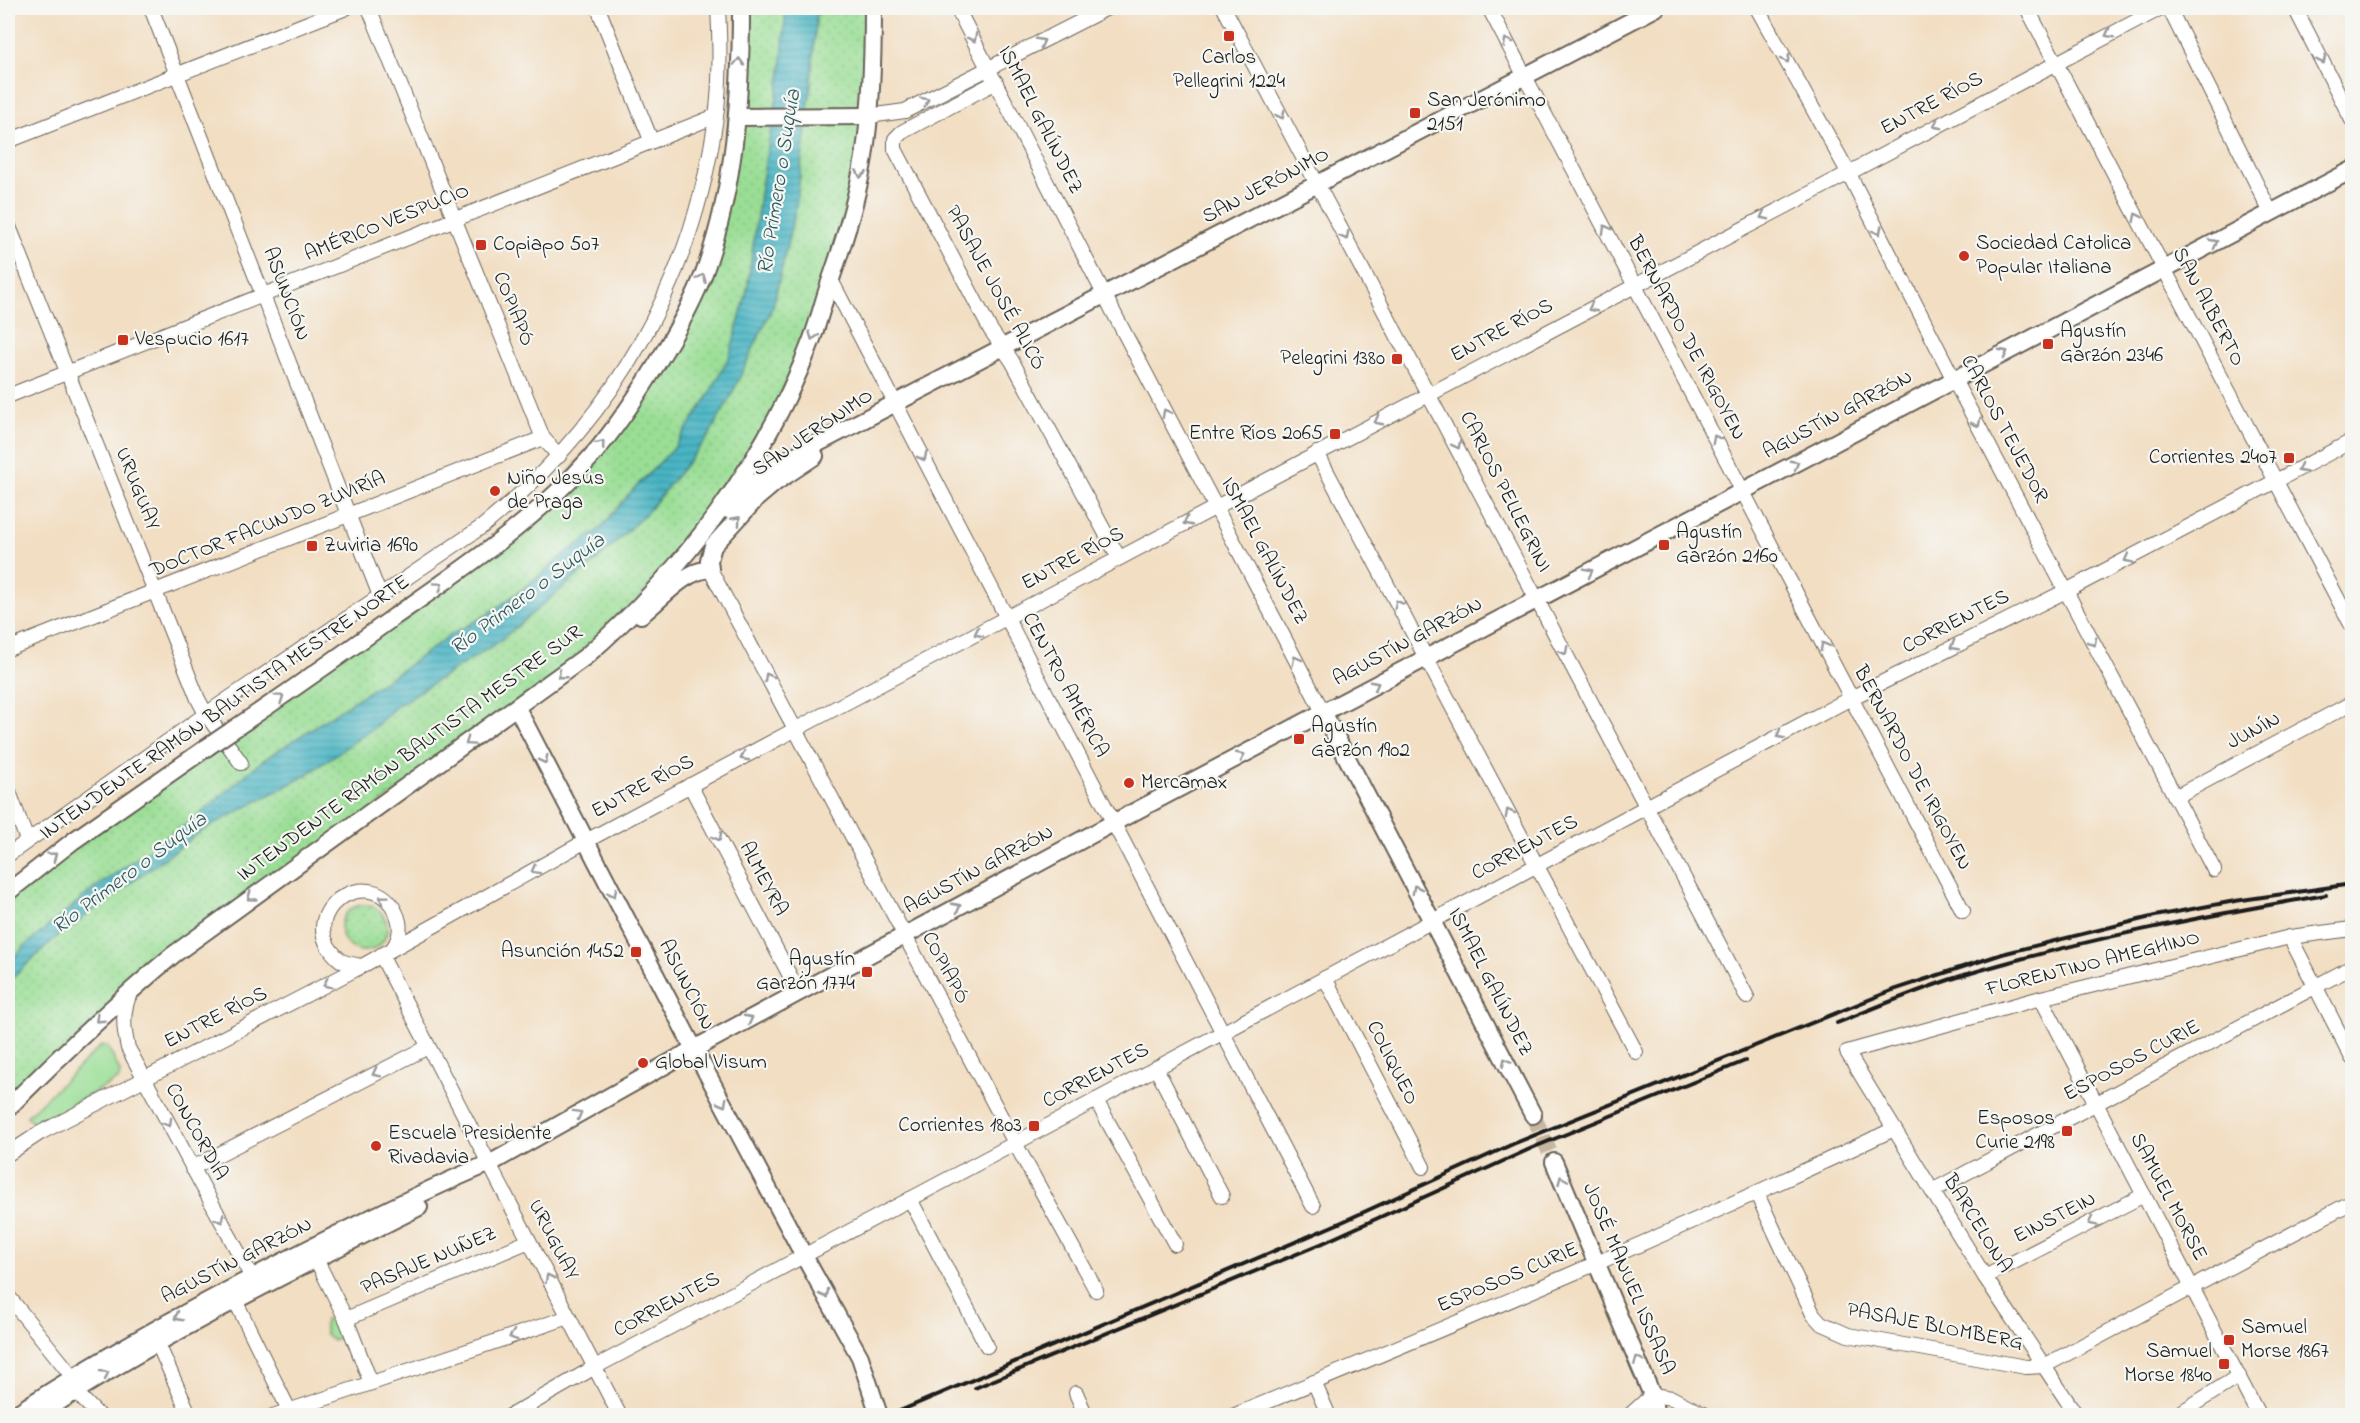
<svg xmlns="http://www.w3.org/2000/svg" width="2360" height="1423" viewBox="0 0 2360 1423" font-family="'Indie Flower',sans-serif">
<defs>
<pattern id="grass-dots" width="8" height="8" patternUnits="userSpaceOnUse" patternTransform="scale(1.5)"><rect width="8" height="8" fill="#9ade95"/><path d="M2 2h.1M6 6h.1" fill="none" stroke="#84be80" stroke-width="1.8" stroke-linecap="round"/></pattern>
<pattern id="water-rules" width="6" height="5" patternUnits="userSpaceOnUse" patternTransform="scale(1.5)"><rect width="6" height="5" fill="#49b6c5"/><path d="M0 2.5h6" fill="none" stroke="#3c939f"/></pattern>
</defs>
<rect width="100%" height="100%" fill="#f6f6f2"/>
<filter id="ink" filterUnits="userSpaceOnUse"><feTurbulence type="fractalNoise" baseFrequency=".0167" numOctaves="2"/><feDisplacementMap in="SourceGraphic" scale="12" xChannelSelector="R" yChannelSelector="G"/><feConvolveMatrix kernelMatrix="1 2 1 2 8 2 1 2 1" color-interpolation-filters="sRGB"/></filter>
<filter id="wash" filterUnits="userSpaceOnUse"><feTurbulence type="fractalNoise" baseFrequency=".008" numOctaves="4" result="noise"/><feDisplacementMap in="SourceGraphic" scale="24" xChannelSelector="R" yChannelSelector="G"/><feGaussianBlur stdDeviation="1.35" result="paint"/><feColorMatrix in="noise" values="0 0 0 0 0 0 0 0 0 0 0 0 0 0 0 0 0 1.4 0 .05"/><feComposite in="paint" operator="in"/></filter>
<g filter="url(#wash)">
<rect width="100%" height="100%" fill="#f2dec2"/>
<g fill="url(#grass-dots)" stroke="#5b7d58" stroke-width="1.5">
<polygon points="741,8 786,8 781,74 761,187 747,291 730,355 708,397 674,448 631,492 600,529 562,556 525,588 485,616 449,636 409,665 262,761 195,818 96,887 26,945 8,964 8,892 544,503 650,375 717,234"/>
<polygon points="817,8 873,8 870,101 831,280 749,467 604,641 173,955 8,1108 8,982 54,939 203,830 303,777 375,727 396,706 497,643 607,551 648,511 708,437 730,398 773,306 796,206 810,95"/>
<circle cx="364" cy="928" r="23"/>
</g>
<g fill="#9ade95" stroke="#5b7d58" stroke-width="1.5">
<polygon points="101,1046 108,1047 120,1072 119,1079 34,1125 27,1116"/>
<polygon points="338,1314 345,1335 333,1341 325,1333 325,1320"/>
</g>
<polygon fill="url(#water-rules)" stroke="#326970" stroke-width="1.5" points="786,8 817,8 810,95 796,206 773,306 730,398 708,437 648,511 607,551 497,643 396,706 375,727 303,777 203,830 54,939 8,982 8,964 26,945 96,887 195,818 262,761 409,665 449,636 485,616 525,588 562,556 600,529 631,492 674,448 708,397 730,355 747,291 761,187 781,74"/>
</g>
<g filter="url(#ink)">
<g fill="none" stroke-linecap="round" stroke-linejoin="round">
<polyline stroke="#c7b7a1" stroke-width="16" stroke-dasharray="16 8" stroke-linecap="butt" points="1533,1115 1554,1162"/>
<g stroke="#676056" stroke-width="16">
<g id="minor">
<polyline points="151,8 380,596"/>
<polyline points="369,8 543,438 559,456"/>
<polyline points="598,8 651,140"/>
<polyline points="957,8 1105,296 1323,712"/>
<polyline points="1224,8 1747,997"/>
<polyline points="1489,8 1963,911"/>
<polyline points="1757,8 1848,172 1954,380 2214,870"/>
<polyline points="2027,8 2352,626"/>
<polyline points="2169,8 2271,213"/>
<polyline points="2295,8 2352,120"/>
<polyline points="996,82 902,132 895,139 895,149 990,329 1012,361 1119,558"/>
<polyline points="869,116 905,111 1107,8"/>
<polyline points="8,141 346,8"/>
<polyline points="8,224 198,699 206,714 241,763"/>
<polyline points="831,280 1313,1206"/>
<polyline points="8,396 716,116"/>
<polyline points="1317,453 1636,1052"/>
<polyline points="710,569 1015,1143 1096,1290"/>
<polyline points="8,649 543,438"/>
<polyline points="690,785 799,993"/>
<polyline points="8,789 27,840"/>
<polyline points="2175,797 2352,703"/>
<path d="M8,855L206,714L483,526C613,421 693,283 716,117C721,81 720,44 718,8"/>
<polyline points="2290,937 2352,1058"/>
<polyline points="381,955 620,1416"/>
<path d="M362,966C357,965 350,964 344,962C337,959 332,952 328,946C304,903 375,865 396,913C402,925 400,938 393,948"/>
<polyline points="1325,978 1423,1167"/>
<path d="M131,991C122,1011 123,1027 128,1048L256,1285"/>
<polyline points="2041,998 2259,1416"/>
<polyline points="1156,1068 1222,1196"/>
<polyline points="1096,1100 1175,1244"/>
<polyline points="8,1154 40,1133 362,966 586,841 796,729 2161,8"/>
<polyline points="192,1168 428,1047"/>
<polyline points="1932,1191 2352,967"/>
<polyline points="1757,1194 1813,1314 1821,1323 1848,1335 2026,1367 2044,1366 2352,1202"/>
<polyline points="910,1199 987,1346"/>
<polyline points="312,1251 346,1319 371,1383"/>
<polyline points="1985,1277 2144,1195"/>
<polyline points="232,1294 289,1410"/>
<polyline points="8,1296 73,1377"/>
<polyline points="346,1319 529,1241"/>
<polyline points="154,1335 190,1416"/>
<polyline points="1314,1382 1329,1416"/>
<polyline points="69,1385 99,1416"/>
<polyline points="1076,1393 1086,1416"/>
<polyline points="2180,1413 2239,1376"/>
<polyline points="273,1416 569,1317"/>
<polyline points="510,1416 595,1367 1851,698 2066,591 2352,441"/>
<path d="M1233,1416C1455,1324 1677,1232 1894,1129"/>
<polyline points="1629,1416 1652,1395 1672,1398 1707,1416"/>
<polyline points="2077,1416 1985,1277 1847,1052 2041,998 2290,937 2352,929"/>
</g>
</g>
<g stroke="#676056" stroke-width="20">
<g id="major">
<polyline points="737,117 869,116"/>
<polyline points="728,510 759,480 784,461 1656,8"/>
<path d="M641,615C662,599 683,571 710,569L709,560L713,546L756,499L776,482L815,456"/>
<polyline points="517,708 694,1049 804,1256 860,1357 878,1412"/>
<polyline points="1323,712 1533,1115"/>
<path d="M231,731C286,694 340,656 394,617C463,569 535,521 591,457C619,425 642,389 664,352C679,327 694,300 704,273C735,188 741,97 741,8"/>
<polyline points="8,892 73,841 209,746"/>
<path d="M8,1108C61,1055 115,1003 173,955L585,657C683,572 766,462 812,339C819,320 824,299 831,279C845,239 857,199 864,157C872,108 873,57 873,8"/>
<polyline points="1554,1162 1652,1395 1656,1416"/>
<path d="M13,1416C116,1348 224,1291 334,1236C386,1211 437,1184 491,1163L694,1049L1113,823L2352,170"/>
<path d="M37,1416C158,1336 290,1272 419,1207"/>
</g>
</g>
<use href="#minor" stroke="#fff" stroke-width="14"/>
<use href="#major" stroke="#fff" stroke-width="16"/>
<g stroke="#1c1c1c" stroke-width="4">
<path d="M1837,1023C1877,1007 1919,989 1961,976C2080,940 2203,916 2326,895"/>
<polyline points="975,1388 1323,1243 1532,1148 1745,1061"/>
<polyline points="888,1416 1342,1222 1513,1144 1893,990 2002,954 2155,916 2235,901 2352,884"/>
</g>
<g stroke="#676056" stroke-width="20" stroke-linecap="butt">
<polyline id="major-bridge" points="209,746 231,731"/>
</g>
<use href="#major-bridge" stroke="#fff" stroke-width="16"/>
</g>
<defs><path id="oneway-chevron" d="M-2-3.5L2.5 0L-2 3.5" fill="none" stroke-width="1.6" stroke-linecap="round" stroke-linejoin="round" transform="scale(1.5)"/></defs>
<g stroke="#999">
<use href="#oneway-chevron" transform="translate(2109 34) rotate(153)"/>
<use href="#oneway-chevron" transform="translate(973 38) rotate(63)"/>
<use href="#oneway-chevron" transform="translate(1041 42) rotate(-28)"/>
<use href="#oneway-chevron" transform="translate(1507 42) rotate(-118)"/>
<use href="#oneway-chevron" transform="translate(1786 59) rotate(61)"/>
<use href="#oneway-chevron" transform="translate(2322 60) rotate(63)"/>
<use href="#oneway-chevron" transform="translate(739 62) rotate(-88)"/>
<use href="#oneway-chevron" transform="translate(925 101) rotate(-26)"/>
<use href="#oneway-chevron" transform="translate(1281 115) rotate(62)"/>
<use href="#oneway-chevron" transform="translate(1937 125) rotate(152)"/>
<use href="#oneway-chevron" transform="translate(861 174) rotate(100)"/>
<use href="#oneway-chevron" transform="translate(1764 216) rotate(152)"/>
<use href="#oneway-chevron" transform="translate(2137 217) rotate(-117)"/>
<use href="#oneway-chevron" transform="translate(1606 229) rotate(-118)"/>
<use href="#oneway-chevron" transform="translate(1878 231) rotate(63)"/>
<use href="#oneway-chevron" transform="translate(1345 236) rotate(62)"/>
<use href="#oneway-chevron" transform="translate(2214 243) rotate(-28)"/>
<use href="#oneway-chevron" transform="translate(702 278) rotate(-67)"/>
<use href="#oneway-chevron" transform="translate(1592 308) rotate(152)"/>
<use href="#oneway-chevron" transform="translate(813 336) rotate(110)"/>
<use href="#oneway-chevron" transform="translate(2004 353) rotate(-28)"/>
<use href="#oneway-chevron" transform="translate(1166 413) rotate(-118)"/>
<use href="#oneway-chevron" transform="translate(1378 421) rotate(152)"/>
<use href="#oneway-chevron" transform="translate(1977 423) rotate(62)"/>
<use href="#oneway-chevron" transform="translate(1716 439) rotate(-118)"/>
<use href="#oneway-chevron" transform="translate(601 444) rotate(-51)"/>
<use href="#oneway-chevron" transform="translate(1457 445) rotate(63)"/>
<use href="#oneway-chevron" transform="translate(923 457) rotate(62)"/>
<use href="#oneway-chevron" transform="translate(1795 464) rotate(-28)"/>
<use href="#oneway-chevron" transform="translate(2301 469) rotate(152)"/>
<use href="#oneway-chevron" transform="translate(737 520) rotate(-48)"/>
<use href="#oneway-chevron" transform="translate(1187 522) rotate(152)"/>
<use href="#oneway-chevron" transform="translate(2128 559) rotate(153)"/>
<use href="#oneway-chevron" transform="translate(1589 572) rotate(-28)"/>
<use href="#oneway-chevron" transform="translate(439 586) rotate(-35)"/>
<use href="#oneway-chevron" transform="translate(1398 604) rotate(-118)"/>
<use href="#oneway-chevron" transform="translate(978 633) rotate(152)"/>
<use href="#oneway-chevron" transform="translate(2093 642) rotate(62)"/>
<use href="#oneway-chevron" transform="translate(1824 646) rotate(-118)"/>
<use href="#oneway-chevron" transform="translate(1954 646) rotate(153)"/>
<use href="#oneway-chevron" transform="translate(1564 651) rotate(62)"/>
<use href="#oneway-chevron" transform="translate(1296 660) rotate(-118)"/>
<use href="#oneway-chevron" transform="translate(561 675) rotate(142)"/>
<use href="#oneway-chevron" transform="translate(768 677) rotate(-118)"/>
<use href="#oneway-chevron" transform="translate(1375 685) rotate(-28)"/>
<use href="#oneway-chevron" transform="translate(280 698) rotate(-34)"/>
<use href="#oneway-chevron" transform="translate(1780 735) rotate(152)"/>
<use href="#oneway-chevron" transform="translate(469 742) rotate(145)"/>
<use href="#oneway-chevron" transform="translate(1241 756) rotate(-28)"/>
<use href="#oneway-chevron" transform="translate(744 757) rotate(152)"/>
<use href="#oneway-chevron" transform="translate(544 760) rotate(63)"/>
<use href="#oneway-chevron" transform="translate(1509 813) rotate(-118)"/>
<use href="#oneway-chevron" transform="translate(718 837) rotate(62)"/>
<use href="#oneway-chevron" transform="translate(53 856) rotate(-37)"/>
<use href="#oneway-chevron" transform="translate(535 870) rotate(151)"/>
<use href="#oneway-chevron" transform="translate(1416 889) rotate(-118)"/>
<use href="#oneway-chevron" transform="translate(613 893) rotate(63)"/>
<use href="#oneway-chevron" transform="translate(251 897) rotate(144)"/>
<use href="#oneway-chevron" transform="translate(383 899) rotate(-143)"/>
<use href="#oneway-chevron" transform="translate(957 907) rotate(-28)"/>
<use href="#oneway-chevron" transform="translate(327 984) rotate(153)"/>
<use href="#oneway-chevron" transform="translate(99 1019) rotate(137)"/>
<use href="#oneway-chevron" transform="translate(749 1019) rotate(-28)"/>
<use href="#oneway-chevron" transform="translate(1506 1062) rotate(-117)"/>
<use href="#oneway-chevron" transform="translate(376 1073) rotate(153)"/>
<use href="#oneway-chevron" transform="translate(723 1103) rotate(62)"/>
<use href="#oneway-chevron" transform="translate(578 1114) rotate(-29)"/>
<use href="#oneway-chevron" transform="translate(168 1123) rotate(61)"/>
<use href="#oneway-chevron" transform="translate(1562 1180) rotate(-113)"/>
<use href="#oneway-chevron" transform="translate(220 1219) rotate(61)"/>
<use href="#oneway-chevron" transform="translate(2092 1222) rotate(153)"/>
<use href="#oneway-chevron" transform="translate(549 1278) rotate(-117)"/>
<use href="#oneway-chevron" transform="translate(825 1294) rotate(61)"/>
<use href="#oneway-chevron" transform="translate(178 1317) rotate(152)"/>
<use href="#oneway-chevron" transform="translate(513 1336) rotate(162)"/>
<use href="#oneway-chevron" transform="translate(1638 1360) rotate(-112)"/>
<use href="#oneway-chevron" transform="translate(105 1374) rotate(-30)"/>
</g>
</g>
<g fill="#c8321e" stroke="#f6f6f2" stroke-width="2">
<rect x="1223" y="30" width="12" height="12" rx="3"/>
<rect x="1409" y="107" width="12" height="12" rx="3"/>
<rect x="475" y="239" width="12" height="12" rx="3"/>
<circle cx="1964" cy="256" r="6"/>
<rect x="117" y="334" width="12" height="12" rx="3"/>
<rect x="2042" y="338" width="12" height="12" rx="3"/>
<rect x="1391" y="353" width="12" height="12" rx="3"/>
<rect x="1329" y="428" width="12" height="12" rx="3"/>
<rect x="2283" y="452" width="12" height="12" rx="3"/>
<circle cx="495" cy="491" r="6"/>
<rect x="1658" y="539" width="12" height="12" rx="3"/>
<rect x="306" y="540" width="12" height="12" rx="3"/>
<rect x="1293" y="733" width="12" height="12" rx="3"/>
<circle cx="1129" cy="783" r="6"/>
<rect x="630" y="946" width="12" height="12" rx="3"/>
<rect x="861" y="966" width="12" height="12" rx="3"/>
<circle cx="643" cy="1063" r="6"/>
<rect x="1028" y="1120" width="12" height="12" rx="3"/>
<rect x="2061" y="1125" width="12" height="12" rx="3"/>
<circle cx="376" cy="1146" r="6"/>
<rect x="2223" y="1334" width="12" height="12" rx="3"/>
<rect x="2218" y="1358" width="12" height="12" rx="3"/>
</g>
<g text-anchor="middle" dominant-baseline="central" stroke-width="4.5" stroke-linejoin="round" paint-order="stroke">
<g font-size="21" fill="#1c1c1c" stroke="#f6f6f2" text-anchor="start">
<text x="1229" y="58" text-anchor="middle">Carlos<tspan x="1229" dy="24">Pellegrini 1224</tspan></text>
<text x="1427" y="101">San Jerónimo<tspan x="1427" dy="24">2151</tspan></text>
<text x="1976" y="244">Sociedad Catolica<tspan x="1976" dy="24">Popular Italiana</tspan></text>
<text x="493" y="245">Copiapo 507</text>
<text x="2060" y="332">Agustín<tspan x="2060" dy="24">Garzón 2346</tspan></text>
<text x="135" y="340">Vespucio 1617</text>
<text x="1385" y="359" text-anchor="end">Pelegrini 1380</text>
<text x="1323" y="434" text-anchor="end">Entre Ríos 2065</text>
<text x="2277" y="458" text-anchor="end">Corrientes 2407</text>
<text x="507" y="479">Niño Jesús<tspan x="507" dy="24">de Praga</tspan></text>
<text x="1676" y="533">Agustín<tspan x="1676" dy="24">Garzón 2160</tspan></text>
<text x="324" y="546">Zuviria 1690</text>
<text x="1311" y="727">Agustín<tspan x="1311" dy="24">Garzón 1902</tspan></text>
<text x="1141" y="783">Mercamax</text>
<text x="624" y="952" text-anchor="end">Asunción 1452</text>
<text x="855" y="960" text-anchor="end">Agustín<tspan x="855" dy="24">Garzón 1774</tspan></text>
<text x="655" y="1063">Global Visum</text>
<text x="2055" y="1119" text-anchor="end">Esposos<tspan x="2055" dy="24">Curie 2198</tspan></text>
<text x="1022" y="1126" text-anchor="end">Corrientes 1803</text>
<text x="388" y="1134">Escuela Presidente<tspan x="388" dy="24">Rivadavia</tspan></text>
<text x="2241" y="1328">Samuel<tspan x="2241" dy="24">Morse 1867</tspan></text>
<text x="2212" y="1352" text-anchor="end">Samuel<tspan x="2212" dy="24">Morse 1840</tspan></text>
</g>
<g font-size="21" fill="#1c1c1c" stroke="#f6f6f2">
<text transform="translate(1932 104) rotate(-28)">ENTRE RÍOS</text>
<text transform="translate(1040 120) rotate(63)">ISMAEL GALÍNDEZ</text>
<text transform="translate(1266 186) rotate(-28)">SAN JERÓNIMO</text>
<text transform="translate(387 223) rotate(-22)">AMÉRICO VESPUCIO</text>
<text transform="translate(995 288) rotate(61)">PASAJE JOSÉ ALICÓ</text>
<text transform="translate(286 294) rotate(69)">ASUNCIÓN</text>
<text transform="translate(2208 307) rotate(62)">SAN ALBERTO</text>
<text transform="translate(513 309) rotate(68)">COPIAPÓ</text>
<text transform="translate(1502 331) rotate(-28)">ENTRE RÍOS</text>
<text transform="translate(1686 338) rotate(62)">BERNARDO DE IRIGOYEN</text>
<text transform="translate(1838 415) rotate(-28)">AGUSTÍN GARZÓN</text>
<text transform="translate(2004 429) rotate(62)">CARLOS TEJEDOR</text>
<text transform="translate(813 433) rotate(-34)">SAN JERÓNIMO</text>
<text transform="translate(137 489) rotate(68)">URUGUAY</text>
<text transform="translate(1505 492) rotate(63)">CARLOS PELLEGRINI</text>
<text transform="translate(268 525) rotate(-22)">DOCTOR FACUNDO ZUVIRÍA</text>
<text transform="translate(1264 551) rotate(62)">ISMAEL GALÍNDEZ</text>
<text transform="translate(1073 559) rotate(-28)">ENTRE RÍOS</text>
<text transform="translate(1956 622) rotate(-27)">CORRIENTES</text>
<text transform="translate(1408 642) rotate(-28)">AGUSTÍN GARZÓN</text>
<text transform="translate(1065 685) rotate(62)">CENTRO AMÉRICA</text>
<text transform="translate(225 708) rotate(-35)">INTENDENTE RAMÓN BAUTISTA MESTRE NORTE</text>
<text transform="translate(2254 731) rotate(-28)">JUNÍN</text>
<text transform="translate(410 754) rotate(-36)">INTENDENTE RAMÓN BAUTISTA MESTRE SUR</text>
<text transform="translate(1912 768) rotate(62)">BERNARDO DE IRIGOYEN</text>
<text transform="translate(643 787) rotate(-28)">ENTRE RÍOS</text>
<text transform="translate(1525 848) rotate(-28)">CORRIENTES</text>
<text transform="translate(979 870) rotate(-28)">AGUSTÍN GARZÓN</text>
<text transform="translate(763 879) rotate(62)">ALMEYRA</text>
<text transform="translate(2093 964) rotate(-14)">FLORENTINO AMEGHINO</text>
<text transform="translate(945 968) rotate(62)">COPIAPÓ</text>
<text transform="translate(1490 982) rotate(63)">ISMAEL GALÍNDEZ</text>
<text transform="translate(686 985) rotate(63)">ASUNCIÓN</text>
<text transform="translate(216 1018) rotate(-27)">ENTRE RÍOS</text>
<text transform="translate(2132 1061) rotate(-28)">ESPOSOS CURIE</text>
<text transform="translate(1392 1063) rotate(63)">COLIQUEO</text>
<text transform="translate(1096 1076) rotate(-28)">CORRIENTES</text>
<text transform="translate(196 1132) rotate(61)">CONCORDIA</text>
<text transform="translate(2168 1197) rotate(62)">SAMUEL MORSE</text>
<text transform="translate(2055 1218) rotate(-27)">EINSTEIN</text>
<text transform="translate(1977 1224) rotate(58)">BARCELONA</text>
<text transform="translate(553 1240) rotate(63)">URUGUAY</text>
<text transform="translate(237 1261) rotate(-27)">AGUSTÍN GARZÓN</text>
<text transform="translate(429 1261) rotate(-23)">PASAJE NUÑEZ</text>
<text transform="translate(1508 1278) rotate(-23)">ESPOSOS CURIE</text>
<text transform="translate(1628 1279) rotate(67)">JOSÉ MANUEL ISSASA</text>
<text transform="translate(667 1305) rotate(-28)">CORRIENTES</text>
<text transform="translate(1935 1327) rotate(11)">PASAJE BLOMBERG</text>
</g>
<g font-size="22" font-style="italic" fill="#2e5a60" stroke="#f6f6f2">
<text transform="translate(780 182) rotate(-81)">Río Primero o Suquía</text>
<text transform="translate(528 595) rotate(-37)">Río Primero o Suquía</text>
<text transform="translate(130 874) rotate(-37)">Río Primero o Suquía</text>
</g>
</g>
<rect width="2360" height="1423" fill="none" stroke="#f6f6f2" stroke-width="30"/>
</svg>
